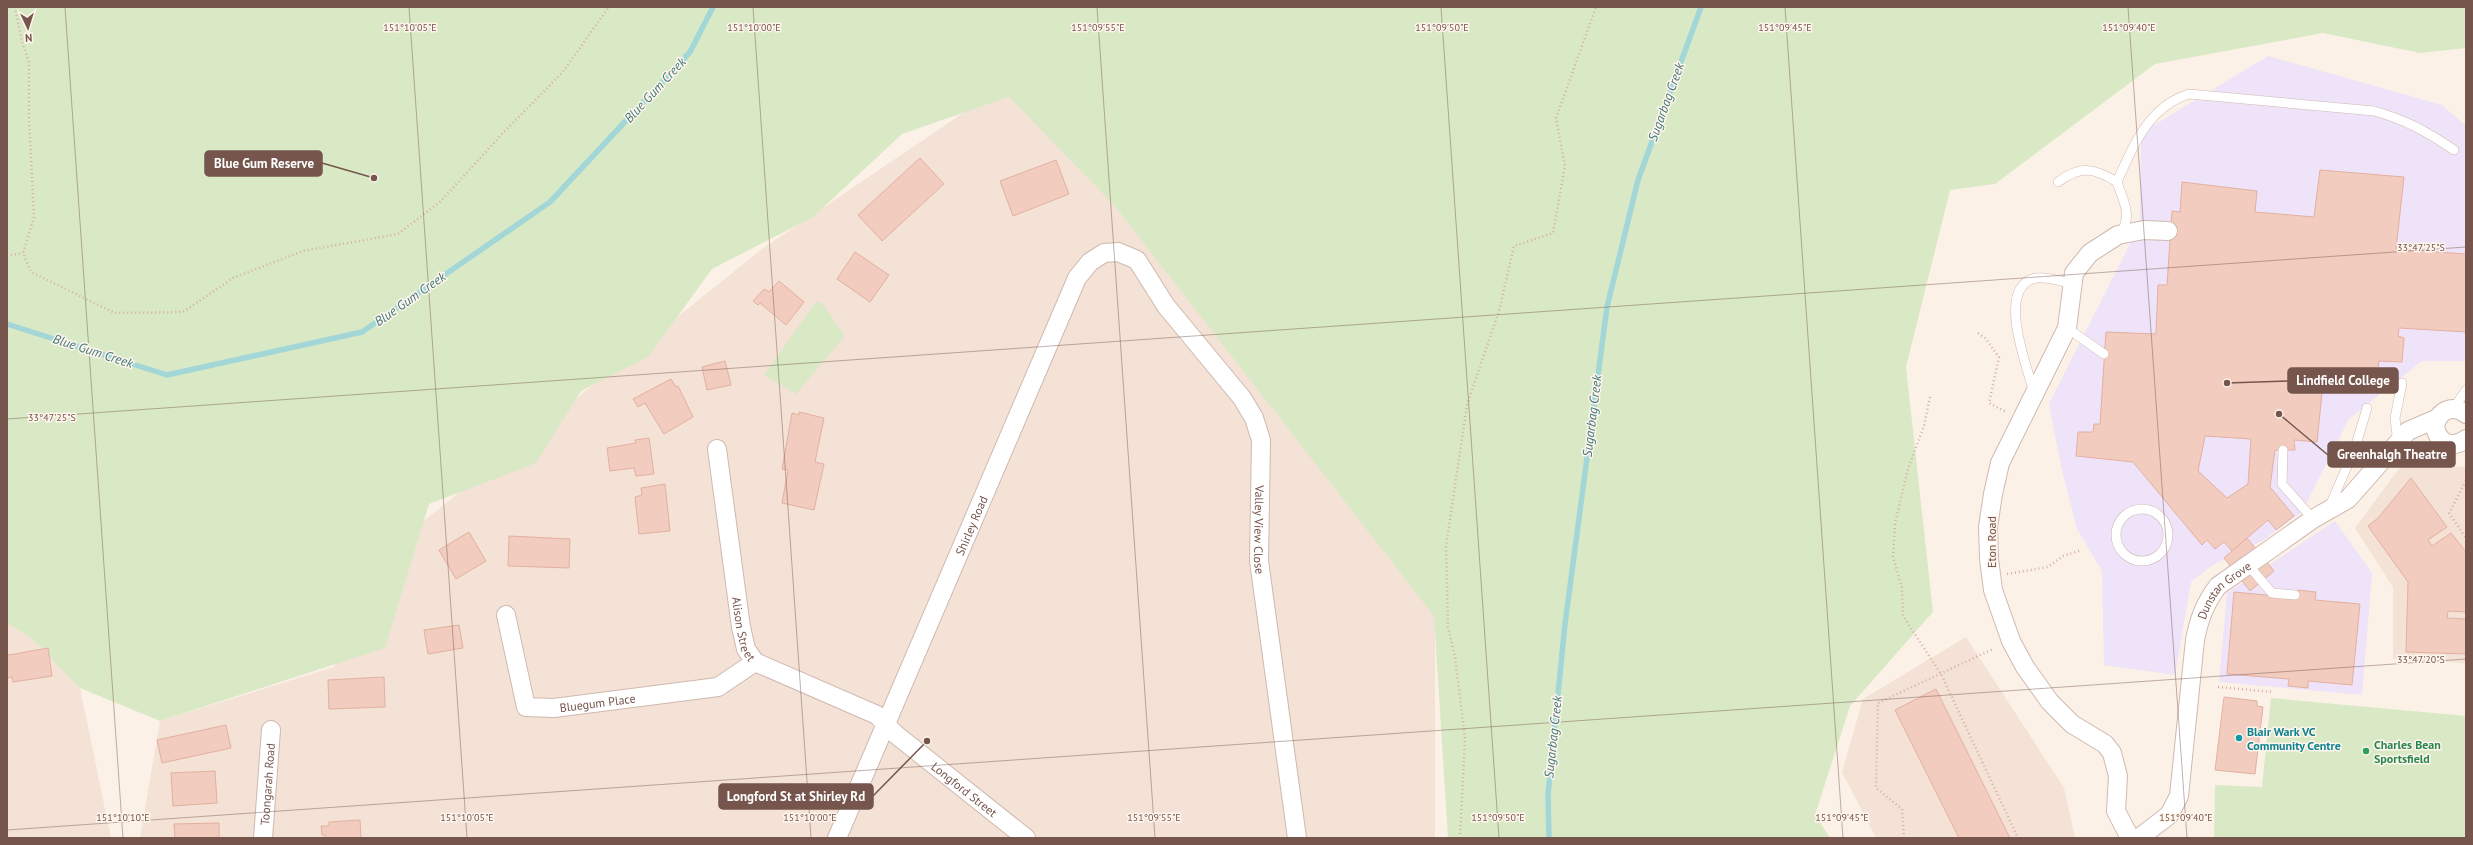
<svg xmlns="http://www.w3.org/2000/svg" width="2473" height="845" viewBox="0 0 2473 845" font-family="'PT Sans',sans-serif">
<rect width="100%" height="100%" fill="#fcf1e7"/>
<g fill="#f3e2d5">
<polygon points="1015,78 1435,616 1435,838 140,838 160,721 334,667 410,532 762,249"/>
<polygon points="2404,462 2466,467 2466,663 2393,659 2393,587 2355,528"/>
<polygon points="7,623 30,637 80,688 111,838 7,838"/>
<polygon points="1966,637 2064,788 2075,838 1876,838 1842,772 1863,699"/>
</g>
<g fill="#eee3f8">
<polygon points="2268,56 2442,105 2466,126 2466,361 2422,361 2349,419 2302,512 2262,541 2214,564 2191,582 2175,675 2104,665 2102,571 2077,529 2061,466 2049,404 2140,224 2141,133"/>
<polygon points="2335,521 2372,573 2362,695 2219,682 2227,593"/>
</g>
<g fill="#d9e9c5">
<polygon points="7,7 2466,7 2466,48 2420,53 2323,33 2155,64 1995,184 1950,190 1906,367 1933,612 1850,706 1815,815 1830,838 1448,838 1434,616 1114,205 1009,97 902,134 813,217 712,269 648,357 581,391 536,463 429,504 385,648 160,721 80,688 30,637 7,623"/>
<polygon points="816,302 822,303 845,336 796,394 764,375"/>
<polygon points="2271,698 2466,716 2466,838 2214,838 2215,785 2262,787"/>
</g>
<g fill="none" stroke-linecap="round" stroke-linejoin="round">
<g stroke="#a2d6d7" stroke-width="5.5">
<polyline points="7,324 167,375 362,332 550,202 690,52 713,7"/>
<polyline points="1549,838 1548,795 1565,624 1607,307 1638,180 1701,7"/>
</g>
</g>
<g fill="#f1ccbf" stroke="#e3b0a0" fill-rule="evenodd">
<polygon points="920,158 944,184 882,241 858,215"/>
<polygon points="1056,160 1069,194 1013,216 1000,181"/>
<path d="M2320,170L2404,177L2396,249L2466,254V332L2399,328L2398,336L2404,338L2402,362L2379,361L2375,389L2323,384L2317,442L2294,440L2295,450H2275L2270,487L2294,516L2276,530L2268,520L2232,551L2224,542L2215,549L2207,540L2202,545L2133,462L2076,456L2078,432H2093L2094,424H2100L2106,332L2156,334L2158,285H2167L2172,211L2180,212L2182,182L2257,191L2255,212L2314,217ZM2205,436L2251,439L2248,484L2227,498L2198,471Z"/>
<polygon points="855,252 889,275 870,302 837,279"/>
<polygon points="779,281 804,302 786,325 760,303 758,305 753,301 764,289 769,292"/>
<polygon points="725,361 731,385 707,390 702,367"/>
<polygon points="671,379 676,387 678,386 693,417 664,434 645,403 638,407 633,399"/>
<polygon points="799,412 824,418 815,462 824,464 814,510 782,503 788,470 782,469 792,413 799,415"/>
<polygon points="649,438 654,474 636,476 634,468 610,471 607,448 636,443 635,440"/>
<polygon points="2411,478 2447,527 2428,540 2432,546 2451,533 2466,552 2466,612 2448,611 2447,618 2466,619 2466,654 2406,652 2408,582 2368,526 2378,518"/>
<polygon points="665,484 670,531 639,534 635,497 642,495 641,488"/>
<polygon points="469,532 486,561 456,579 439,550"/>
<polygon points="509,536 570,539 569,568 508,566"/>
<polygon points="2247,538 2274,571 2250,591 2224,558"/>
<polygon points="2298,590 2316,592 2315,600 2360,604 2352,685 2308,681 2308,688 2288,686 2289,679 2227,674 2234,592 2297,598"/>
<polygon points="459,625 463,648 428,654 424,630"/>
<polygon points="48,648 52,676 13,682 12,677 7,678 7,653 9,655"/>
<polygon points="384,677 385,707 329,709 328,680"/>
<polygon points="1936,689 2010,838 1959,838 1895,710"/>
<polygon points="2224,697 2257,701 2257,706 2263,707 2255,774 2215,770"/>
<polygon points="226,725 231,748 162,763 157,740"/>
<polygon points="215,771 217,803 173,806 171,773"/>
<polygon points="360,820 361,838 325,838 325,835 322,835 321,826 329,826 329,822"/>
<polygon points="219,823 219,838 175,838 174,824"/>
</g>
<g fill="none" stroke-linecap="round" stroke-linejoin="round">
<g stroke="#cfb9b0" stroke-width="10">
<g id="service">
<path d="M2058,182C2081,165 2094,168 2117,182C2123,200 2134,218 2119,234"/>
<path d="M2117,182C2133,146 2148,107 2189,94L2374,111C2406,120 2426,131 2454,150"/>
<polyline points="2067,328 2104,354"/>
<path d="M2034,392C2027,367 1995,286 2036,278C2047,276 2062,282 2073,284"/>
<polyline points="2454,408 2466,390"/>
<polyline points="2398,443 2395,418 2402,383"/>
<polyline points="2283,450 2282,484 2313,519"/>
<polyline points="2329,508 2355,448 2367,408"/>
<circle cx="2142" cy="535" r="26"/>
<polyline points="2248,565 2272,593 2295,595"/>
</g>
</g>
<g stroke="#cfb9b0" stroke-width="20">
<g id="minor">
<path d="M2466,414C2452,404 2439,410 2435,426C2437,442 2452,450 2466,439"/>
<path id="s1" d="M717,449L741,627L746,649L755,662L877,715L894,733L1026,838"/>
<path id="s2" d="M506,615L526,707L554,708L718,687L755,662"/>
<path id="s3" d="M263,838L271,730"/>
<path id="s4" d="M837,838L1077,278L1090,262L1104,253L1118,252L1137,260L1166,306L1242,398L1254,418L1261,440L1259,561L1297,838"/>
<polyline points="2130,838 2116,811 2118,776 2112,753 2105,744 2072,724 2050,702 2025,667 2011,641 1993,590 1989,559 1988,527 1993,494 2000,463 2067,328 2074,273 2090,253 2118,235 2144,230 2168,231"/>
<path id="s5" d="M2139,838L2169,815L2179,796L2195,640C2199,619 2205,603 2218,586L2313,519L2348,499L2408,431L2436,419"/>
</g>
</g>
<g stroke="#d6afa2" stroke-width="2.5" stroke-dasharray="1 3" stroke-linecap="butt">
<polyline points="15,7 22,42 29,62 29,117 34,217 23,253 31,272 115,313 183,312 233,278 303,251 398,234 441,201 502,134 562,73 609,7"/>
<polyline points="7,256 23,253"/>
<polyline points="1978,333 1985,338 1999,357 1989,403 2006,412"/>
<polyline points="1930,397 1924,426 1908,469 1895,523 1893,557 1902,588 1903,616 1941,674 2018,838"/>
<polyline points="2466,481 2449,513 2466,538"/>
<polyline points="2007,574 2048,567 2063,556 2082,550"/>
<polyline points="2218,687 2273,692"/>
<polyline points="1460,838 1465,738 1455,657 1448,627 1446,546 1467,405 1499,311 1514,246 1553,233 1565,166 1556,118 1596,7"/>
<polyline points="1904,838 1902,809 1876,788 1878,703 1993,649"/>
</g>
<use href="#service" stroke="#fff" stroke-width="9"/>
<use href="#minor" stroke="#fff" stroke-width="18"/>
</g>
<path fill="none" stroke="#75554c" stroke-width="1" stroke-opacity="0.45" d="M65,7L123,838M409,7L467,838M753,7L811,838M1097,7L1155,838M1441,7L1499,838M1785,7L1843,838M2128,7L2187,838M7,419L2466,247M7,830L2466,659"/>
<circle fill="#0f9aa8" stroke="#fef5ed" stroke-width="1.5" cx="2239" cy="738" r="4"/>
<circle fill="#2e9e5b" stroke="#fef5ed" stroke-width="1.5" cx="2366" cy="751" r="4"/>
<g text-anchor="middle" dominant-baseline="central" stroke-width="3" stroke-linejoin="round" paint-order="stroke">
<g font-size="12" fill="#75554c" stroke="#fef5ed">
<text stroke="none"><textPath href="#s4" startOffset="340">Shirley Road</textPath></text>
<text stroke="none"><textPath href="#s4" startOffset="991">Valley View Close</textPath></text>
<text transform="translate(1991 542) rotate(-90)">Eton Road</text>
<text stroke="none"><textPath href="#s5" startOffset="276">Dunstan Grove</textPath></text>
<text stroke="none"><textPath href="#s1" startOffset="182">Alison Street</textPath></text>
<text stroke="none"><textPath href="#s2" startOffset="166">Bluegum Place</textPath></text>
<text stroke="none"><textPath href="#s3" startOffset="54">Toongarah Road</textPath></text>
<text stroke="none"><textPath href="#s1" startOffset="466">Longford Street</textPath></text>
</g>
<g font-size="12" font-weight="bold" fill="#0d838f" stroke="#fef5ed" text-anchor="start">
<text x="2247" y="731">Blair Wark VC<tspan x="2247" dy="14">Community Centre</tspan></text>
</g>
<g font-size="12" font-weight="bold" fill="#27864d" stroke="#fef5ed" text-anchor="start">
<text x="2374" y="744">Charles Bean<tspan x="2374" dy="14">Sportsfield</tspan></text>
</g>
<g font-size="13" font-style="italic" fill="#407879" stroke="#fef5ed">
<text transform="translate(655 90) rotate(-47)">Blue Gum Creek</text>
<text transform="translate(1666 102) rotate(-70)">Sugarbag Creek</text>
<text transform="translate(410 299) rotate(-35)">Blue Gum Creek</text>
<text transform="translate(93 351) rotate(18)">Blue Gum Creek</text>
<text transform="translate(1592 416) rotate(-83)">Sugarbag Creek</text>
<text transform="translate(1553 737) rotate(-84)">Sugarbag Creek</text>
</g>
</g>
<g font-size="10" text-anchor="middle" fill="#75554c" stroke="#fef5ed" stroke-width="3" stroke-linejoin="round" paint-order="stroke">
<text x="410" y="31">151°10'05"E</text>
<text x="754" y="31">151°10'00"E</text>
<text x="1098" y="31">151°09'55"E</text>
<text x="1442" y="31">151°09'50"E</text>
<text x="1785" y="31">151°09'45"E</text>
<text x="2129" y="31">151°09'40"E</text>
<text x="2421" y="251">33°47'25"S</text>
<text x="52" y="421">33°47'25"S</text>
<text x="2421" y="663">33°47'20"S</text>
<text x="123" y="821">151°10'10"E</text>
<text x="467" y="821">151°10'05"E</text>
<text x="810" y="821">151°10'00"E</text>
<text x="1154" y="821">151°09'55"E</text>
<text x="1498" y="821">151°09'50"E</text>
<text x="1842" y="821">151°09'45"E</text>
<text x="2186" y="821">151°09'40"E</text>
</g>
<path fill="none" stroke="#75554c" stroke-width="1.5" d="M374 178L322 163M2227 383L2288 381M2279 414L2328 455M927 741L873 796"/>
<g fill="#75554c" stroke="#fef5ed" stroke-width="1.5">
<circle cx="374" cy="178" r="4"/>
<circle cx="2227" cy="383" r="4"/>
<circle cx="2279" cy="414" r="4"/>
<circle cx="927" cy="741" r="4"/>
</g>
<g fill="#75554c" stroke="#75554c" stroke-width="1.5">
<rect x="205" y="151" width="117" height="25" rx="4"/>
<rect x="2288" y="368" width="110" height="25" rx="4"/>
<rect x="2328" y="442" width="127" height="25" rx="4"/>
<rect x="719" y="784" width="154" height="25" rx="4"/>
</g>
<g font-size="13" text-anchor="middle" font-weight="bold" fill="#fff">
<text x="264" y="168">Blue Gum Reserve</text>
<text x="2343" y="385">Lindfield College</text>
<text x="2392" y="459">Greenhalgh Theatre</text>
<text x="796" y="801">Longford St at Shirley Rd</text>
</g>
<rect width="2473" height="845" fill="none" stroke="#75554c" stroke-width="16"/>
<g transform="translate(28 28) rotate(176)" stroke="#fef5ed" stroke-width="3" paint-order="stroke">
<path d="M0-3L7 15L0 10L-7 15Z" fill="#75554c"/>
<text y="-6" font-size="11" font-weight="bold" text-anchor="middle" fill="#75554c">N</text>
</g>
</svg>
